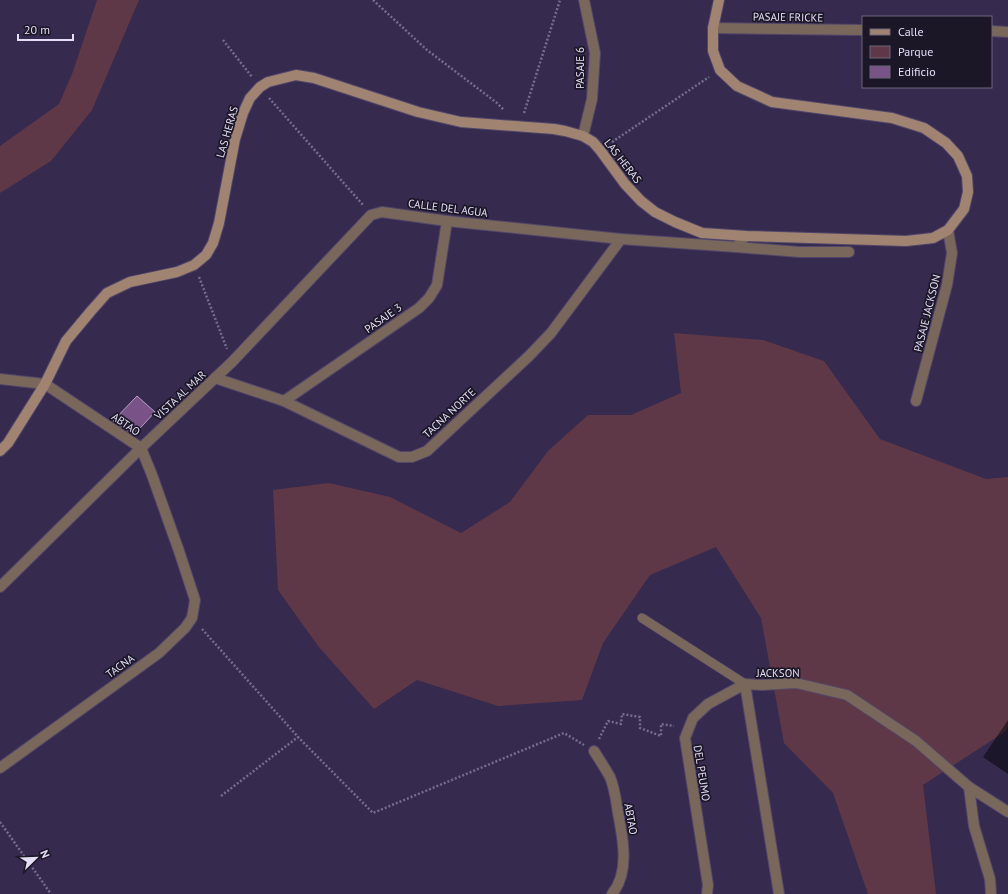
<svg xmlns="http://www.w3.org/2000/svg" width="1008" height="894" viewBox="0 0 1008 894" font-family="'PT Sans',sans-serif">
<rect width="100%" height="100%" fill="#362a4f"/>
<g fill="#5f3847">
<polygon points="97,0 139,0 92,110 51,161 0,193 0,146 59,104 72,74"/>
<polygon points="674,333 763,340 824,361 880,439 986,479 1008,477 1008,725 1006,731 923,785 936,894 868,894 833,793 784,743 761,618 716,547 650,575 603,643 582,700 498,706 417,680 374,709 318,646 278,590 273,490 329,483 390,497 461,533 510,502 548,451 588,415 631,415 681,393"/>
</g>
<g fill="#0007">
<polygon points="137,397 130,437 108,427"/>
<polygon points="1008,720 1008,774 983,757"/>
</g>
<polygon fill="#795388" stroke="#ba9dc6" points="137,396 155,412 131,438 113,421"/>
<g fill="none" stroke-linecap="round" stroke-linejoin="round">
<g stroke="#52476a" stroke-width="10">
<polyline id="lane" points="642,618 745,684"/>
</g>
<g stroke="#52476a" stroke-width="12">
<g id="street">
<polyline points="713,28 863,30"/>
<polyline points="991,31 1008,32"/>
<polyline points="583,136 592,99 595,53 584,0"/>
<polyline points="736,247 800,252 849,252"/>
<polyline points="215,378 284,401 399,457 412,457 427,451 529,356 551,333 621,239"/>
<polyline points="0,379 45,384 141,448 152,475 179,551 195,600 192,618 185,628 159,653 0,768"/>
<polyline points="284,401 419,308 429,298 437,285 447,221"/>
<polyline points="916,401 947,285 952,253 948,230"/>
<polyline points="0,587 141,448 232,362 371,215 382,212 447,221 621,239 736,247 746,236"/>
<polyline points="745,684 762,685 796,683 847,695 916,741 969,787 1008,812"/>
<polyline points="745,684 779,894"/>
<path d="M594,751C599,759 605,768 610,777C615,789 616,801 618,813C623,839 630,872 612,894"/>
<polyline points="969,787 974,826 990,879 991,894"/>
<polyline points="707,894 708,885 685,738 693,718 708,704 745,684"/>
</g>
</g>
<g stroke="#52476a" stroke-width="12">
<polyline id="secondary" points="0,451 8,443 45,384 66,341 91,311 107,293 130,282 177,272 194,265 206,255 213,243 219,223 235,139 243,113 250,98 260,87 268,82 296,75 314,78 418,112 461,122 554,129 565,131 583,136 593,142 600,150 625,184 641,201 655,212 675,222 702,233 746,236 906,241 933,238 948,230 964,209 968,192 967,176 958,156 946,143 924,128 892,118 772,102 737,86 720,70 713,51 713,28 719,0"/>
</g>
<g stroke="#766d8d" stroke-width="2.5" stroke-dasharray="2 2" stroke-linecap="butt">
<polyline points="373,0 427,50 497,103 504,110"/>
<polyline points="223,40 252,77"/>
<polyline points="269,98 363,205"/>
<polyline points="524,113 560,0"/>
<polyline points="612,142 709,77"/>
<polyline points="199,277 227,349"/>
<polyline points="202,629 298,737 373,813 564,733 584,745"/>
<polyline points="599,739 608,721 621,724 622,714 640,717 640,728 661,736 661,724 674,726"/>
<polyline points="221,796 298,737"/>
<polyline points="0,822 51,894"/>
</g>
<use href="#lane" stroke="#79675b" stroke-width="9"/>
<use href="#street" stroke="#79675b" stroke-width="10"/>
<use href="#secondary" stroke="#a08471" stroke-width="10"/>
</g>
<g text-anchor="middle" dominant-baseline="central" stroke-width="3.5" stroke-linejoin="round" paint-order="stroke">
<g font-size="11" fill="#e4def6" stroke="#1b1727">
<text transform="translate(788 17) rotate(1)">PASAJE FRICKE</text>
<text transform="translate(580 68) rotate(-90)">PASAJE 6</text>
<text transform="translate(227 132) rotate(-74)">LAS HERAS</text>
<text transform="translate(623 161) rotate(52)">LAS HERAS</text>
<text transform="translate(448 208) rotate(7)">CALLE DEL AGUA</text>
<text transform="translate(927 313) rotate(-76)">PASAJE JACKSON</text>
<text transform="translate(383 318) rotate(-35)">PASAJE 3</text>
<text transform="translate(180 395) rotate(-43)">VISTA AL MAR</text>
<text transform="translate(449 413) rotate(-43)">TACNA NORTE</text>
<text transform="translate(126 424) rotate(34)">ABTAO</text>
<text transform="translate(120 666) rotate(-36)">TACNA</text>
<text x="778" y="673">JACKSON</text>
<text transform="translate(702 773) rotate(81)">DEL PEUMO</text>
<text transform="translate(631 819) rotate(80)">ABTAO</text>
</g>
</g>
<rect x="862" y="16" width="130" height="72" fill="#1b1727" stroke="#6b677a"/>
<rect x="870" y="29" width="20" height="6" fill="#a08471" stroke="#6b677a"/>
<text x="898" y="36" font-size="12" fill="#e4def6">Calle</text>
<rect x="870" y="46" width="20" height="12" fill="#5f3847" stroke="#6b677a"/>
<text x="898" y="56" font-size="12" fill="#e4def6">Parque</text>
<rect x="870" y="66" width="20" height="12" fill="#795388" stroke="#6b677a"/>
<text x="898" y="76" font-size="12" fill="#e4def6">Edificio</text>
<g transform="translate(36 858) rotate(67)" stroke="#1b1727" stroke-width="3" paint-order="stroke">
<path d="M0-3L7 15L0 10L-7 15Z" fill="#e4def6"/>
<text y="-6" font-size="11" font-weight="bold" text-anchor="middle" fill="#e4def6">N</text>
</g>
<path d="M18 34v6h55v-6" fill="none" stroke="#e4def6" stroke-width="2"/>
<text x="24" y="34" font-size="12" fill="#e4def6" stroke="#1b1727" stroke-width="3" paint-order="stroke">20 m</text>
</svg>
